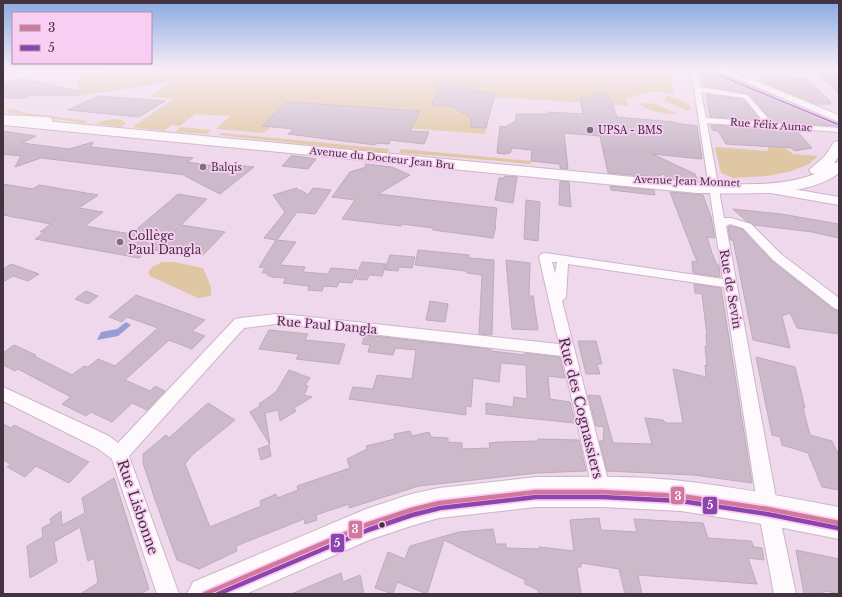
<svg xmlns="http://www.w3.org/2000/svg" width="842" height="597" viewBox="0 0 842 597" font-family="'Libre Baskerville',serif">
<rect width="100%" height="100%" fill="#efd8ec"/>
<g fill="#e0c7a4">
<polygon points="119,69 672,69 673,94 655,91 626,98 629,106 498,97 497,99 494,99 485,134 280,119 264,133 216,129 230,116 195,114 180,126 172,125 164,131 132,127 174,99 150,97 172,82 78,96 78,75"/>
<path d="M666,96C673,97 687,101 691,107L688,111L665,101Z"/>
<path d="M640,103L655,104L678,114C665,114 650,112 639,104Z"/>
<polygon points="11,109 26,113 88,121 84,123 5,112"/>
<polygon points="115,119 122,120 126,123 121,127 96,124 102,121"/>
<polygon points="181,127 211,130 207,134 175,132"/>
<polygon points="222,133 389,149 387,153 219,135"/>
<polygon points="769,146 785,148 793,154 818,156 809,164 792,171 768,176 733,178 721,173 715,147 767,151"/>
<polygon points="401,149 531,161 531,164 444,156 399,153"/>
<polygon points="162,262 174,262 203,268 211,287 211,296 198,298 150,276 148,272 152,267"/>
</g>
<polygon fill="#959cd8" points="126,322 131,325 118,336 97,340 101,332 117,329"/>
<g fill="#ccbaca" stroke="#bdabba">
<polygon points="814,69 836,69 839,72 839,94"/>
<polygon points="716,71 775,96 775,98 839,126 773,122 748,94 704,86 701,74"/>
<polygon points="760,76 807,79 831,102 830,101 831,103 830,103 831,104 817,104 767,84"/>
<polygon points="23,79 79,91 78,96 39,95 27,96 24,98 3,98 3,83"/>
<polygon points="441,84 474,86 472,91 495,93 486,128 470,127 472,118 451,106 432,105"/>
<polygon points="594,93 609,94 617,117 675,122 675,123 697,126 702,159 652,154 695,174 698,182 665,178 664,174 655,177 608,173 600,136 564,133 568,169 560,168 560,164 531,161 532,150 512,148 510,153 504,154 497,153 500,126 505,127 516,121 516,114 549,114 548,112 583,114 580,97 595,98"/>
<polygon points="706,94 743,99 761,120 710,117"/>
<polygon points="99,96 100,96 165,101 139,117 68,110"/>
<polygon points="287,102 420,111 410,131 429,132 424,144 390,140 389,144 376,143 375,145 288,134 294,129 262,126"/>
<polygon points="711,125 797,131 812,148 795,151 791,148 726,144 718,131 712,130"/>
<polygon points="3,131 36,136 22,143 69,149 93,142 91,147 193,158 187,162 222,167 226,164 254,167 220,194 185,176 186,175 41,158 15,167 21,156 3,154"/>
<polygon points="291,156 295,156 316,159 308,169 282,166"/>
<polygon points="365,164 392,167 410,175 378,194 497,208 495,226 496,226 493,238 433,230 433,228 402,224 401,226 342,219 355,200 332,197 350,172 366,167"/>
<polygon points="505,176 517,177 513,203 495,200 499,178 504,178"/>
<polygon points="560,181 569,182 571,207 559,205"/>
<polygon points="3,184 33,189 39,185 98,195 79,208 103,212 85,226 131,234 178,194 207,199 181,225 225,232 203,255 191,253 185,256 149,249 139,258 35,239 45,232 40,232 51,224 3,215"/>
<polygon points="610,186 654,190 655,195 611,190"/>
<polygon points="297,188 300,191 301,190 308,195 313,188 331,190 315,214 297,212 277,240 296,242 280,265 305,267 303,272 328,274 331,268 357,270 352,283 339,282 337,287 324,286 322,291 308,290 309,286 283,283 286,278 272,277 267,275 268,273 262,273 265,268 259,267 276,240 264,238 285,212 273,195"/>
<polygon points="670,192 703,195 711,217 715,238 707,237 712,253 717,265 719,265 720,277 693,273 692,261 697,262"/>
<polygon points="526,200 540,202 538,241 524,239"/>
<polygon points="733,209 781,214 839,224 839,238 812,232 754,225 746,221"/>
<polygon points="730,226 742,229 772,261 833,309 839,311 839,334 797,328 790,313 782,316 790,348 753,340 733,240 730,240 728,227"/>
<polygon points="418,250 469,255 469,258 494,260 492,335 479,334 482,275 467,273 467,271 415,265"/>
<polygon points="390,255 415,257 412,268 399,267 398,271 385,270"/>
<polygon points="506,260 530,263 529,296 533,296 538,330 512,329"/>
<polygon points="362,262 386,264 382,276 369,275 367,280 355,279"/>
<polygon points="11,264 39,274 28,281 13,276 3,282 3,269"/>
<polygon points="694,284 721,288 752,483 694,475 607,471 599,441 603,441 604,427 596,426 588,395 600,396 613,443 652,444 645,418 663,420 666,423 683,423 673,369 706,377 705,365 707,366 705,346 707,346 706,335 707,336 702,294 695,293"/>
<polygon points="86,291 98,296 88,304 75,299"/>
<polygon points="136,295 205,320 192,331 205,336 192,349 169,340 125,380 150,391 155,386 165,391 147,410 132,403 112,422 91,412 86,416 62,404 71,397 18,369 15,371 3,365 3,353 14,345 36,355 34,356 72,375 84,366 88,367 98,359 115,366 158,328 127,317 122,322 109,317"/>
<polygon points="430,301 448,304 445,322 426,320"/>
<polygon points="269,330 308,334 305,340 345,344 339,364 296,359 299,354 259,349"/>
<polygon points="365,335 491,349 491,351 525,355 525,353 560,357 565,378 548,376 550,399 570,402 575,423 486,414 486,403 513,407 514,397 527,399 526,365 501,363 499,382 473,378 471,407 466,406 466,415 349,399 353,387 373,389 377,375 412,379 416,350 395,348 393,355 368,352 370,345 362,344"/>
<polygon points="578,341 596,341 602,364 597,364 600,374 586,374"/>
<polygon points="756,357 795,367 805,408 803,408 810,435 832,441 839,456 839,490 822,487 808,453 782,445 780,437 772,435"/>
<polygon points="289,370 310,378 305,385 308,386 304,395 312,397 294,408 296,411 280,421 278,410 265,413 270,445 250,412 260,406 259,404 276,392"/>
<polygon points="208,403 235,420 192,455 185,464 210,527 261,506 260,501 276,494 277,498 298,490 297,486 350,468 347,459 367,449 366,446 395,439 394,434 410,431 412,436 429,432 431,437 448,438 448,442 462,443 462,449 490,448 489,443 499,442 538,441 538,439 579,440 586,471 537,473 419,486 349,508 349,504 316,515 317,520 305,524 304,519 236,546 237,551 199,569 177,560 153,494 152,490 143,463 143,454 166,435 169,438"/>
<polygon points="3,424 11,428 14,425 89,462 69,483 36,466 25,477 7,467 11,464 3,460"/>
<polygon points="269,445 271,456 261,460 258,449"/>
<polygon points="114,478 149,589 141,594 80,594 98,583 94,558 88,561 80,527 54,542 57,562 30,578 27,546 43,537 42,528 51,523 50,519 61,511 62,525 85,513 82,498"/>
<polygon points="599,518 601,530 637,532 634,519 686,522 703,523 708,538 751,541 754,547 762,548 764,560 748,558 757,584 638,575 642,594 625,594 619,569 581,563 581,567 577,567 581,594 538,594 538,590 525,584 525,580 444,540 427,594 397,582 393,594 375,588 388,552 405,559 410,546 459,532 493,529 496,544 506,544 506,548 539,549 539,547 574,551 570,520"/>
<polygon points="796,550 839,559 839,594 826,591 820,594 804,594"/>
<polygon points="341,573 343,582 360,575 364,594 291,594"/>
</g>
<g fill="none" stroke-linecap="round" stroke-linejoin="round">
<g stroke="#cab7c7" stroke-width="2">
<path id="street" d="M691,69H697L700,87L748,95L772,123L839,128V132L707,123L724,218H731L751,224L781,254L839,298V310L834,308L773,260L743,228L730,224L726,226L778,509L796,594H774L758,509L724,287L568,264L566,297L562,301L611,492L609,499L602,501L595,499L593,492L562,356L292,325L276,324L244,328L129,456L179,594H157L112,459L97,448L3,401V387L109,436L118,443L235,319L240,318L276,314L292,315L559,344L539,257L541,254L545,253L723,279ZM701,92L744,98L764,122L706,118ZM552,262H557L555,273Z"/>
</g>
<g stroke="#cab7c7" stroke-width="2">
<g id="secondary">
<polygon points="33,69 50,69 49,71 3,82 3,76"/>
<polygon points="714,69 727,69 839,115 839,122"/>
<polygon points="3,115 47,117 51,118 53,120 51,122 47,123 3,121"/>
<polygon points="764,184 839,197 839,205 759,191 757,188 759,185"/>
</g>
</g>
<g stroke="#cab7c7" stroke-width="2">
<g id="primary">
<path d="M3,117L697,183C735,184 779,188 815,174L811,173L809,170L825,156L834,142L839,141V156L834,163L839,162V173C806,199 737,193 697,193L3,125Z"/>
<path d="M536,477C584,477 634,475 682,481C735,487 787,497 839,507V539L768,525L681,511L602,507H536L439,518L411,526L369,540L246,594H187L193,582L366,509L411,494L439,488Z"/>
</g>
</g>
<use href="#street" fill="#fdf9fc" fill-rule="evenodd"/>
<use href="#secondary" fill="#fdf9fc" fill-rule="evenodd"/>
<use href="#primary" fill="#fdf9fc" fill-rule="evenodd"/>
<g stroke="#f9cef3" stroke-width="8">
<polyline id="bus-1" points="205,594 366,525 411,510 439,503 536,492 602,492 681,496 768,509 839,523"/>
</g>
<g stroke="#f9cef3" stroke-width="3">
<polyline id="bus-2-far1" points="716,74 837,124"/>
</g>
<g stroke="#f9cef3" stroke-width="8">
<polyline id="bus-2" points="218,594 368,530 412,515 440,508 536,497 602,497 681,501 767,514 838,528"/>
</g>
<use href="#bus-1" stroke="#d2789d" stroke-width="4.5"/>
<use href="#bus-2-far1" stroke="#8e44ad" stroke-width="1.5"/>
<use href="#bus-2" stroke="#8e44ad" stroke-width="4.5"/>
</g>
<linearGradient id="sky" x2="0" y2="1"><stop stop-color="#87aae2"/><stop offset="0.45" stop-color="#f8edf6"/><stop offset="1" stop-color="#f8edf6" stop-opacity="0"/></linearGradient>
<rect width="842" height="153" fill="url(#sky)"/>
<g fill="#7f6c7c" stroke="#f9cef3" stroke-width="1.5">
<circle cx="590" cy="130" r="4"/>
<circle cx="203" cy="167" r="4"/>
<circle cx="120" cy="242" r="4"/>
</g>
<circle fill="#433240" stroke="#f9cef3" stroke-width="1.5" cx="382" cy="525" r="3.5"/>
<g text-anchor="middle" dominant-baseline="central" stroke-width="3.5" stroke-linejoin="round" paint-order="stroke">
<g font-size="10" fill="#433240" stroke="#f9cef3">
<text transform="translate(771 125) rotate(4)">Rue Félix Aunac</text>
<text transform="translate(382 158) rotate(6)">Avenue du Docteur Jean Bru</text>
<text transform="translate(687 181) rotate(2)">Avenue Jean Monnet</text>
</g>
<g font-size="10" fill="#433240" stroke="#f9cef3" text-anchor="start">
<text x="598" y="130">UPSA - BMS</text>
<text x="211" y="167">Balqis</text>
</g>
<g font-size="12" fill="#433240" stroke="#f9cef3" text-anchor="start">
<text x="128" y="235">Collège<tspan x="128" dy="14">Paul Dangla</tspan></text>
</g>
<g font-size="12" fill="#433240" stroke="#f9cef3">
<text transform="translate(731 289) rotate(80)">Rue de Sevin</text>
<text transform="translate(327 325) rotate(5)">Rue Paul Dangla</text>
</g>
<g font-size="14" fill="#433240" stroke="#f9cef3">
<text transform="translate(581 408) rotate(76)">Rue des Cognassiers</text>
<text transform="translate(138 507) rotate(71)">Rue Lisbonne</text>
</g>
</g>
<g stroke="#f9cef3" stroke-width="1.5">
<rect x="670" y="486" width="15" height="19" rx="4" fill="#d2789d"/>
<rect x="702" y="496" width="16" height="19" rx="4" fill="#8e44ad"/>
<rect x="348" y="520" width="15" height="19" rx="4" fill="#d2789d"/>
<rect x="330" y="533" width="15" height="20" rx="4" fill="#8e44ad"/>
</g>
<g font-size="11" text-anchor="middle" font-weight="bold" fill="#fff">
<text x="678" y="500">3</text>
<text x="710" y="509">5</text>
<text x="355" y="533">3</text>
<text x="337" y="547">5</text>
</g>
<rect width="842" height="597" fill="none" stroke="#433240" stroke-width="8"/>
<rect x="12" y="12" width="140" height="52" fill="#f9cef3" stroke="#b090ab"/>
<rect x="20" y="25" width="20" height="6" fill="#d2789d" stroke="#b090ab"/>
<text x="48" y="32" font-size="12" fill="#433240">3</text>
<rect x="20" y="45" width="20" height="6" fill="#8e44ad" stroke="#b090ab"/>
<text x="48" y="52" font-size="12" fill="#433240">5</text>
</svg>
